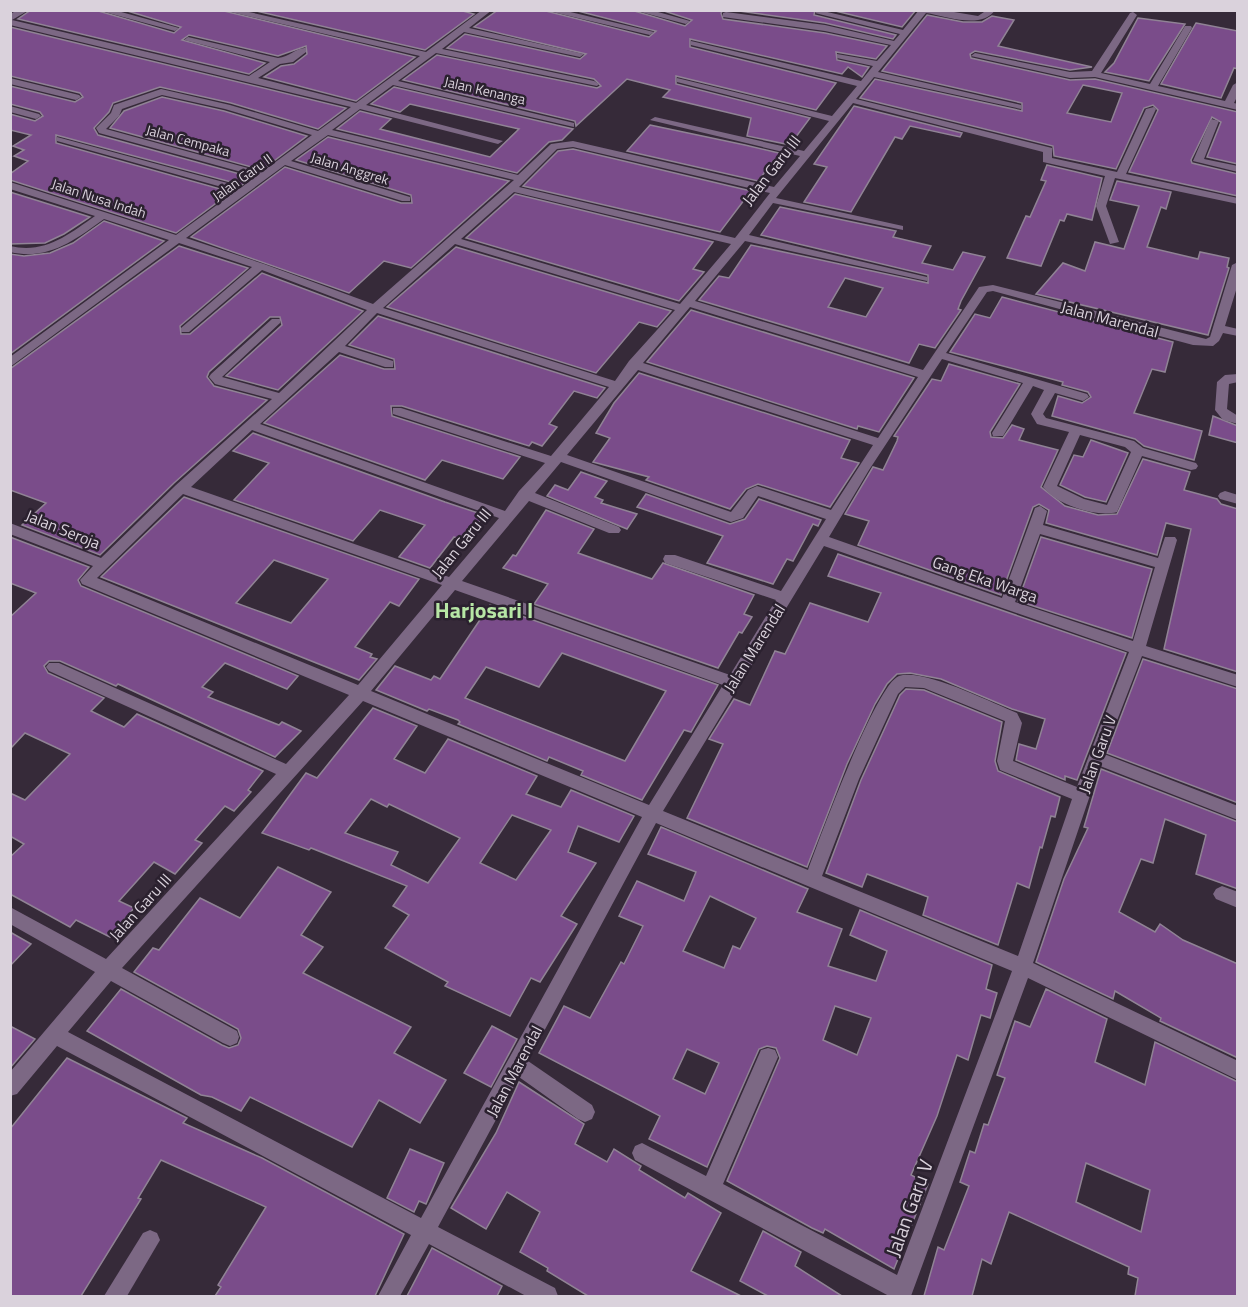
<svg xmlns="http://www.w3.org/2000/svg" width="1248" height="1307" viewBox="0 0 1248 1307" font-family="'Titillium Web',sans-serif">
<rect width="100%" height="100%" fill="#362a39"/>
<g fill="#7a4c8a" stroke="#908395" stroke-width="1.5" fill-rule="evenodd">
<polygon points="31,10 95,10 174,33 181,27 124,10 220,10 415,57 356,101 264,77 281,66 294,64 307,54 306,46 278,56 189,35 182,40 265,63 249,74 18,19"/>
<polygon points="252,10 459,10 474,14 425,50"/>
<polygon points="498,10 542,10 649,37 656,31 574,10 631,10 685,26 692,20 661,10 723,10 721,13 723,19 825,33 887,46 876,59 836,52 837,60 869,67 862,77 848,67 842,74 690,39 690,47 836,83 816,110 676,76 676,84 810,118 790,145 747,136 751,118 663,97 670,90 627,79 576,126 575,121 403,80 437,55 597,88 601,86 594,79 447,48 465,34 580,59 586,54 474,27"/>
<polygon points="732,10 815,10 814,15 896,35 893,39 825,23"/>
<polygon points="831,10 916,10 902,27"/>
<path d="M927,15L963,22H982L992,16L1014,20L998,46L1092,67L1070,70L975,51L970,54L971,58L1070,80L1095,79L1238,112V164L1207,157L1221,122L1212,117L1191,160L1192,163L1238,174V196L1129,172L1158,110L1153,105L1144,108L1116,169L1054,156L1053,146L860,98L875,79L1022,111V103L882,71ZM1083,85L1122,93L1111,122L1067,113Z"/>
<polygon points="1138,18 1185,24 1149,81 1105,72 1114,63"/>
<polygon points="1196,23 1238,31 1238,69 1234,68 1221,98 1161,84"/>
<polygon points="10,27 346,108 318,129 231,103 160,87 113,103 109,112 94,128 98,135 251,177 242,185 56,135 56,143 231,192 176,233 10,180 10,174 28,161 14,156 24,150 13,146 31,135 10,130 10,114 35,121 43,116 40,112 10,104 10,86 75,102 83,97 80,93 10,76"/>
<polygon points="394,87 573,129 562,140 549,142 517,173 337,129 360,111 391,119 380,129 490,157 519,129 410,104 400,112 371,104"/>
<polygon points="162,97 224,111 307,136 262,170 110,128 124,111"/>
<polygon points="854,106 962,133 960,137 910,126 902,139 895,137 851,212 804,202 827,167 814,164"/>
<polygon points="650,125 745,145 783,154 777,162 774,160 758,181 627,151"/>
<polygon points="328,137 509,181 411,268 384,261 349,293 191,237 285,167 401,203 412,203 411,195 296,160"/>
<polygon points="573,149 751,191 720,232 523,186 558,151"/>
<polygon points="1047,165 1102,178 1092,220 1067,214 1064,221 1060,220 1041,266 1007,258 1026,216 1030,217 1046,181 1041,180"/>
<polygon points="1117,181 1171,192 1166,209 1161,207 1147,247 1198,259 1200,252 1229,258 1227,267 1229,268 1208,335 1036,294 1063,263 1085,271 1095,242 1124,249 1139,206 1110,200"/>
<polygon points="10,192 90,217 64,234 45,243 10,244"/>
<polygon points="515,194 713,242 693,269 704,272 679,301 466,238"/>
<path d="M780,207L896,231L893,237L931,246L922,263L953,270L963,252L985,257L961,301L958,309L961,310L935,348L919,344L909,363L699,300L719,276L729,278L751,245L928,283V275L761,235ZM845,278L883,288L866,317L828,307Z"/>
<polygon points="104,221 164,241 10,354 10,254 24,256 50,253 73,243"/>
<polygon points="179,246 248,268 180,326 181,334 190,334 262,273 363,311 278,390 226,376 282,325 280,317 270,317 209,372 207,377 214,386 267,400 174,483 100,555 22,525 46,503 10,490 10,369"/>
<polygon points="456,247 671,311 657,327 639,322 596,373 387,307"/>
<polygon points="1002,297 1173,342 1165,372 1152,369 1134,413 1202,431 1194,460 1144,446 1135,439 1052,416 1058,396 1082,403 1091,397 1088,392 1062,385 1063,382 950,352 975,314 990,318"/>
<polygon points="691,310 914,378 879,432 858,426 857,429 647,362"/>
<polygon points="378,316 605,388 597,398 574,391 549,424 557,427 542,446 532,442 529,446 402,406 391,406 392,416 520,457 503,479 442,460 425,480 264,423 340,355 384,369 395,369 394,359 349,345"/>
<polygon points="949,364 1020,384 990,432 991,437 1003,438 1012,425 1024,429 1019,440 1058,450 1041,487 1065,506 1098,515 1117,514 1143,459 1190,472 1184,490 1217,499 1221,504 1238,509 1238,672 1164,649 1191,529 1166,523 1157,555 1046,523 1049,510 1039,504 1033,507 1001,595 858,545 869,521 845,514 873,467 883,470 897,441 898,437 894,436 932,379 941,381"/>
<polygon points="639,373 850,440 841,458 859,463 830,507 758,484 746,489 730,509 646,480 649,477 593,462 610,438 596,433 614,403"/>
<polygon points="1213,416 1238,426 1238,443 1209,435"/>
<polygon points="253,433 445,502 484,515 465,541 454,537 430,568 399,557 425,525 380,510 353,541 234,500 269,463 233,451"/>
<polygon points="1091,440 1128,453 1106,502 1085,497 1060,485 1074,455 1083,457"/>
<polygon points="581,472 607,481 595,497 603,500 601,503 637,514 627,529 547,496 555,485 568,490"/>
<polygon points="646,494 730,524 745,519 759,499 821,520 818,526 813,524 793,561 787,559 773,584 707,563 723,536 637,507"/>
<path d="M184,497L419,579L399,606L390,602L355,647L372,654L370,657L377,659L359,680L101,577ZM274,560L328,579L291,623L236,603Z"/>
<polygon points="546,510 594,529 578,553 652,579 663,563 754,595 744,614 752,617 742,633 739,632 718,668 534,604 548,584 503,568 513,555 516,556"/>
<polygon points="10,537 89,567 78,580 81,586 298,676 287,689 225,663 202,687 213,692 208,697 279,725 282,722 301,731 275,757 118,684 116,686 60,661 49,661 44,666 48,673 104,698 91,711 124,727 137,714 263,771 248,790 251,792 234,811 225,806 195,840 202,843 175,874 154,862 119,901 134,908 110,937 76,920 70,927 10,894 10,857 24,844 10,836 10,793 25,800 70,754 25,733 10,749 10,617 36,593 10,583"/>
<polygon points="1041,537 1152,569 1132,638 1018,601"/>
<polygon points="838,554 1126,653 1077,780 1065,776 1065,780 1016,760 1019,744 1036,749 1045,719 1012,709 941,679 910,673 897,674 887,684 875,704 847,764 807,867 687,818 723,744 709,739 734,699 750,705 775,651 785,654 810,603 868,622 881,593 828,576"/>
<path d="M490,605L718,685L691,732L684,730L642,800L581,775L583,771L549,757L547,761L458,724L460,722L458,720L429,709L427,711L376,690L395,666L431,680L434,676L440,679ZM562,653L666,691L625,761L465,698L486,667L539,687Z"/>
<polygon points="1143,659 1238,689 1238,803 1107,753"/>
<polygon points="906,689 924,690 1002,722 995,761 998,771 1060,797 1055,817 1051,816 1042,848 1040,847 1029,888 1017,883 998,945 923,915 928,897 867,874 862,887 826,873 861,780 900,695"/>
<path d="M373,708L417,726L394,759L425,773L448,739L537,776L526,794L561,807L571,790L634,816L619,842L578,826L568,852L596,863L561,916L577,924L540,982L531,978L510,1016L445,986L448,982L385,948L409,915L393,906L407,886L311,848L309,850L262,833L306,773L317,778ZM371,799L387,807L389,804L460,838L428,883L391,865L398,852L345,833ZM512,815L551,830L516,880L480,863Z"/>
<polygon points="1101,769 1238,822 1238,889 1196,874 1206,835 1165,819 1153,863 1141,859 1119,912 1155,932 1160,924 1183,940 1238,964 1238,1058 1160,1021 1161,1018 1115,991 1113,999 1036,962 1064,879 1088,828 1084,827"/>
<path d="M661,827L808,889L797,912L842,929L828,966L876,981L887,951L850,935L860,910L992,965L986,989L997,993L990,1018L981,1015L968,1060L957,1055L937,1116L911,1175L928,1184L894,1269L825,1229L823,1233L812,1228L727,1181L780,1058L776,1048L767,1046L759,1049L707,1167L649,1139L660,1116L539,1053L564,1006L590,1018L621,962L624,964L643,926L619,916L637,881L684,901L696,872L648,854ZM710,896L756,918L740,949L733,946L724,968L683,951ZM835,1006L871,1018L857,1055L823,1040ZM687,1049L719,1063L705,1094L673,1079Z"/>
<polygon points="278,867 331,892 301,935 323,947 303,973 411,1027 394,1053 446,1080 420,1123 379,1100 352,1147 250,1097 241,1111 212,1097 201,1095 87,1031 121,989 222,1045 229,1048 238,1045 241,1038 238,1029 134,972 153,948 159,950 200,898 240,918"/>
<polygon points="10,932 31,944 10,966"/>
<path d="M1046,989L1107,1019L1095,1062L1145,1085L1155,1042L1238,1082L1237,1296H1135L1138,1278L1128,1274L1129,1267L1009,1212L991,1264L982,1259L972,1296H924L938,1247L944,1250L969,1186L960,1182L970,1151L975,1153L984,1124L988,1125L1005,1078L997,1075L1015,1021L1030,1027ZM1086,1163L1150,1190L1141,1232L1076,1202Z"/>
<polygon points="10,1026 35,1039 10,1068"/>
<polygon points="492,1026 517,1039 491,1087 464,1073"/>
<polygon points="67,1058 187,1118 183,1123 262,1158 404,1234 375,1296 215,1296 221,1287 218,1285 266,1207 161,1160 138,1198 141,1199 81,1296 10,1296 10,1129"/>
<polygon points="519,1082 584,1124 575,1144 607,1162 614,1149 641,1166 639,1170 685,1198 688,1193 721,1213 691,1271 741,1296 588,1296 547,1271 548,1268 520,1252 540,1212 507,1192 486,1229 451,1208 496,1133"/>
<polygon points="410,1149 444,1163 426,1204 419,1201 414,1212 387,1198"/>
<polygon points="763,1231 801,1252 795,1266 842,1296 768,1296 740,1281"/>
<polygon points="432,1248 502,1286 497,1296 407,1296"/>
</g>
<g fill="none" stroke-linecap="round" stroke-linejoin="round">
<g fill="#7c6884" fill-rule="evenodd">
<path d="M18,10H29L12,20L249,76L270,62L184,40L188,37L278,58C290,57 296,47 306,48V52L293,62L280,64L258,78L356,103L420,56L222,10H240L426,52L482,10H492L469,28L584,54L580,57L464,32L442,49L594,81L599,84L597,86L436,53L398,81L574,123V127L393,85L366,105L503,141L498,144L360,109L332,130L518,175L551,144L573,141L774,187L800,156L650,120L655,117L804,151L829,121L677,82V78L832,116L857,86L691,45V41L861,81L873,66L837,58V54L877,61L891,45L825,31L723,17V13L726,12L825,25L894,41L900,34L815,13L819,10L903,30L919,10H942L978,16L987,10H995C982,30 946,16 926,13L878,72L1021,105V109L874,77L856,99L1052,148V158L1117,172L1146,109L1154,107L1156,109L1126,174L1238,198V204L1115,178L1106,206L1119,242L1110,244L1096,206L1105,176L1043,162V152L853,103L776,198L903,226V230L773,203L749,235L927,277V281L745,241L695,301L923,370L979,287L993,285L1206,339L1210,337L1232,265L1238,262V284L1225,326L1238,329V336L1223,333L1219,341L1213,346L1193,345L993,291L987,292L946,353L1087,394L1089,397L1083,401L1055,393L1043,414L1046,418L1134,441L1143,448L1196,463L1198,466L1196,469L1191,470L1142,456L1117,512C1096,518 1055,504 1043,487L1069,432L1037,424L1031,414L1044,390L1033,386L1003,436H993L992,433L1023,383L942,359L869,470L829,537L1002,598L1035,508L1040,506L1047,511L1043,525L1158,558L1165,537H1175L1177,540L1146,646L1238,675V687L1142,656L1104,754L1238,806V820L1100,766L1033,963L1238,1061V1080L1028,978L911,1296H889L635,1160L632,1153L635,1146L642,1143L706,1176L761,1050L768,1048L775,1050L778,1057L723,1184L897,1275L1012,971L656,823L528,1061L592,1105L595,1112L592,1119L585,1122L578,1119L519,1077L438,1227L555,1288L558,1296H526L429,1244L400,1296H378L411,1235L57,1046L17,1094L10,1096V1072L95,972L10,924V907L106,959L276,774L49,671L46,667L49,663H59L286,764L349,695L82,584L80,580L93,566L10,534V523L101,558L176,485L272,399L215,384L209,377L211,374L272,319H280V323L222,377L279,393L367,310L262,270L189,332H181V328L252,267L179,243L10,367V357L169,240L104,219C75,240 48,261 10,252V246C45,254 68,235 95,216L10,189V182L176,235L236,191L57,141V137L242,187L256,176L99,133L96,128L111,113L114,105L161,89L230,105L318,131L351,107L10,25V14ZM162,95L225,109L312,135L262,172L106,129L119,116L122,109ZM328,135L514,180L373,304L264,264L186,238L285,165L402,201H410V197L291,161ZM573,147L770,193L735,238L519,187L557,149ZM514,192L731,244L680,304L461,239ZM455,244L675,310L629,361L615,381L383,308ZM690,307L918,377L878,438L643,363ZM377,313L609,387L551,456L401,408H393V414L545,463L519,491L505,511L260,424L339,352L385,367H393V361L345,346ZM638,370L873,445L831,510L757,486L748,490L731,512L567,455ZM252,430L499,518L449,577L191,487ZM1080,435L1125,447L1131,452L1107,505L1084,499L1057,486ZM561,462L731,522L743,518L758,496L826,519L781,591L675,555H665L663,559L665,563L776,600L730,675L462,581L529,501L609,533H619L621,530L619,527L535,493ZM183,494L442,585L358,685L97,578ZM1040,534L1155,567L1133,641L1015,602ZM824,546L1129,652L1077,787L1013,761L1022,723L1017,713C992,703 923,668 899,676C876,684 819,840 808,870L663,811ZM455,590L723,685L649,805L371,691ZM905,687L924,688L1005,721L997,761L1000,770L1072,799L1018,956L822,876L859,779L898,694ZM363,701L642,817L421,1218L68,1032L111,981L223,1043L230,1046L237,1043L239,1037L237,1031L122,968Z"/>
<polygon points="97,10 114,10 179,28 175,31"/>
<polygon points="544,10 562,10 654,32 650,35"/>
<polygon points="633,10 651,10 690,21 686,24"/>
<polygon points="1133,12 1137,15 1101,73 1150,84 1185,26 1191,26 1192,28 1158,86 1225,101 1233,85 1238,82 1238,95 1234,103 1238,104 1238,110 1095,77 1070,78 971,56 975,53 1070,72 1092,71 1130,13"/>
<polygon points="10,78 79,95 81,97 76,100 10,84"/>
<polygon points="10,106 39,114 41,116 36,119 10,112"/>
<polygon points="1211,119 1219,121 1204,159 1238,166 1238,172 1193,161"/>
<polygon points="1238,374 1238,382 1229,384 1227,409 1238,416 1238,424 1223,420 1215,410 1217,382 1225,375"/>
<polygon points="1225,491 1238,495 1238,504 1220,499 1218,496 1220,493"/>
<polygon points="1222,886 1238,892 1238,908 1216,899 1213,894 1216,889"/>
<polygon points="150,1230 157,1233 160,1240 127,1296 104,1296 143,1233"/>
</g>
</g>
<g text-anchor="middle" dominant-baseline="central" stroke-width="5" stroke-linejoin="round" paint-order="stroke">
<g font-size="14" fill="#dad2dc" stroke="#2b212f">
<text transform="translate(485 90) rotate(13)">Jalan Kenanga</text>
<text transform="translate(188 140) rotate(15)">Jalan Cempaka</text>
<text transform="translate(350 168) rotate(17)">Jalan Anggrek</text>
<text transform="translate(242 177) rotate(-36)">Jalan Garu II</text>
<text transform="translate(99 198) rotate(18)">Jalan Nusa Indah</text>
</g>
<g font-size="16" fill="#dad2dc" stroke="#2b212f">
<text transform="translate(771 170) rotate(-52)">Jalan Garu III</text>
<text transform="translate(1110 319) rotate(15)">Jalan Marendal</text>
<text transform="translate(63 529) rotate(22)">Jalan Seroja</text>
<text transform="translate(461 543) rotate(-51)">Jalan Garu III</text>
<text transform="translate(985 579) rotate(19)">Gang Eka Warga</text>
<text transform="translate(754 648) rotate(-58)">Jalan Marendal</text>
<text transform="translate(1097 754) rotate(-70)">Jalan Garu V</text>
<text transform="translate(140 907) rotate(-48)">Jalan Garu III</text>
<text transform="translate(514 1071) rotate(-62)">Jalan Marendal</text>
</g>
<g font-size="20" fill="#dad2dc" stroke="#2b212f">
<text transform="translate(909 1208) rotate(-70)">Jalan Garu V</text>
</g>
<g font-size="22" font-weight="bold" fill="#b7e6a5" stroke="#2b212f">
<text x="484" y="610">Harjosari I</text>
</g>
</g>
<rect width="1248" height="1307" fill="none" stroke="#dad2dc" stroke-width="24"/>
</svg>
